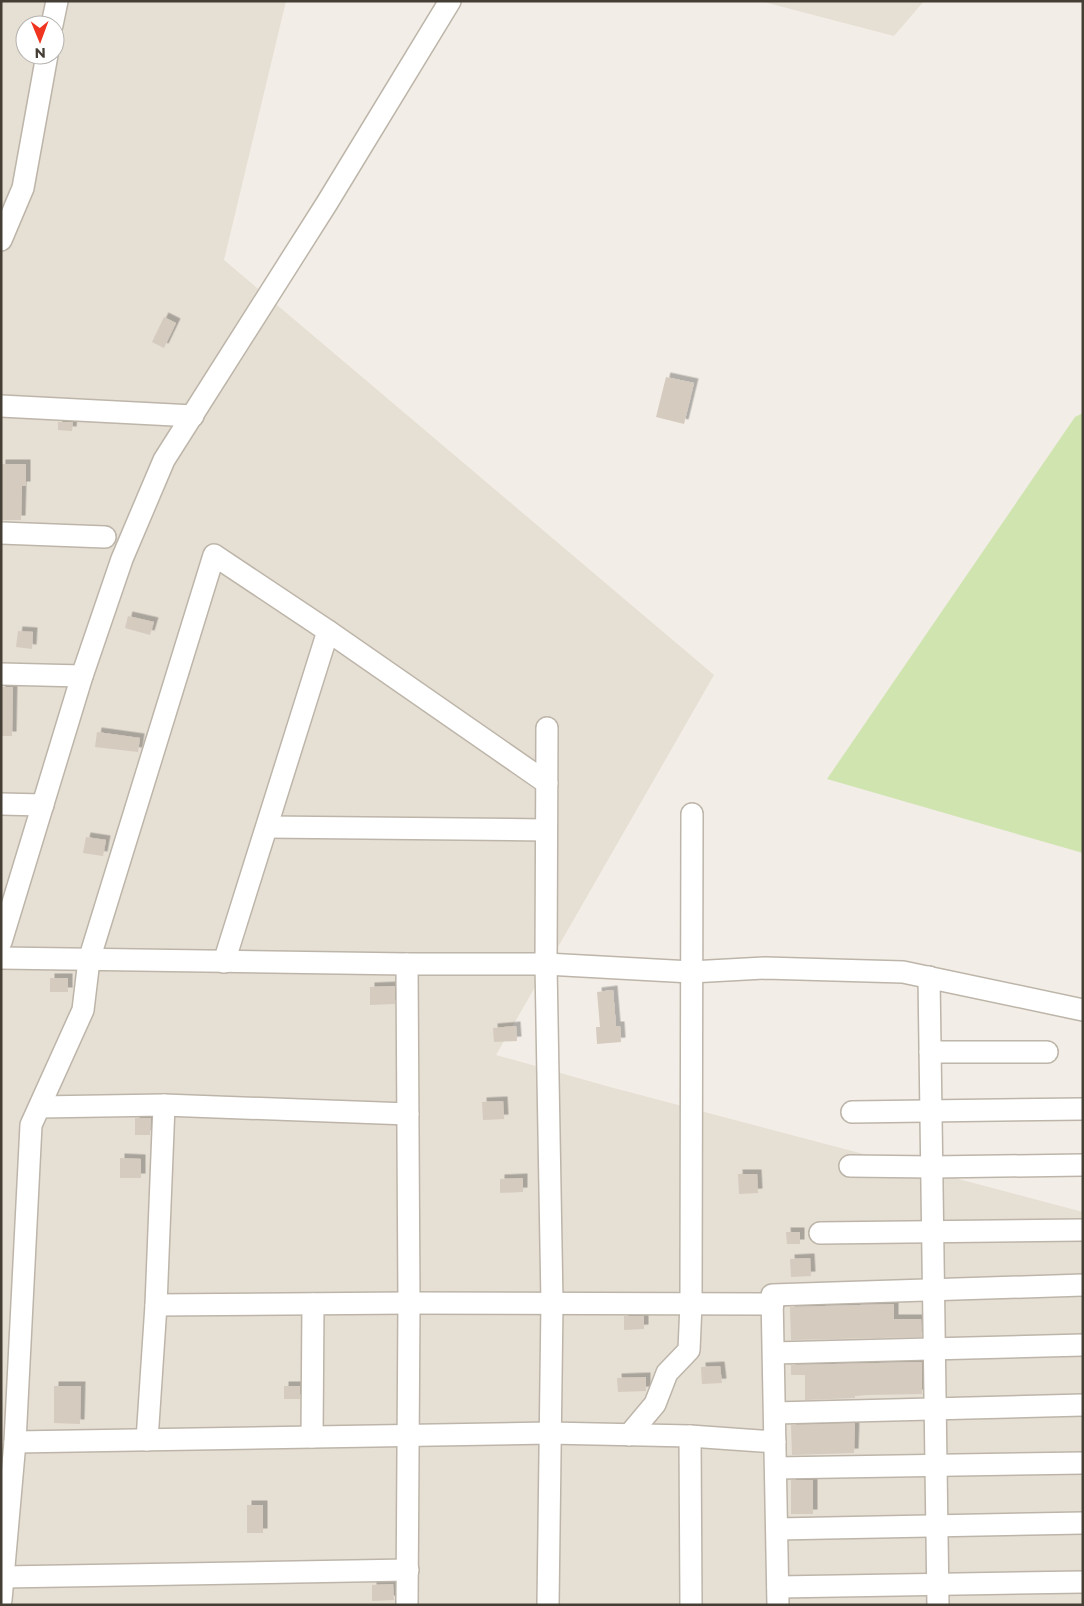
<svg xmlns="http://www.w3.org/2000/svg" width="1084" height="1606" viewBox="0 0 1084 1606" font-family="Montserrat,sans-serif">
<defs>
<filter id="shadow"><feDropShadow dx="4.5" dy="-4.5" stdDeviation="0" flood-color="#0004"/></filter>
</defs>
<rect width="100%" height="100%" fill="#f2ede6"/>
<g fill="#e6dfd4" fill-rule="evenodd">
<path d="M1,1H286L224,260L714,675L496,1055L610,1087L1083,1212V1605H1ZM25,25H55V55H25Z"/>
<polygon points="760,1 924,1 894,36"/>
</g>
<polygon fill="#d0e4b0" points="1083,413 1083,853 827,779 1075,417"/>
<g fill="#d6cbbf" filter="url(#shadow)">
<polygon points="164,317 176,323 164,348 152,342"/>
<polygon points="666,377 694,383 684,424 656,417"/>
<polygon points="58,422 73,422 72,431 58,430"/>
<polygon points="1,464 26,464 26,486 22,486 21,520 1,520"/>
<polygon points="128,616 154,622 150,635 125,628"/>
<polygon points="18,631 33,632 32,649 16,647"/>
<polygon points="1,687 13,687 12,736 1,736"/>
<polygon points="97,732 140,738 138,752 95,747"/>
<polygon points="86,837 106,840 103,856 83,853"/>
<rect x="50" y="978" width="18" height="14"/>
<polygon points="395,986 395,1004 370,1005 370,987"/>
<polygon points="613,990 616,1026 620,1026 621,1042 597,1044 596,1027 600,1027 597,992"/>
<polygon points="516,1026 517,1041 494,1042 493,1028"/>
<polygon points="503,1101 504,1119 483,1120 482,1102"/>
<polygon points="135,1118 151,1118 150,1135 135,1135"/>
<polygon points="120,1158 141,1159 141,1178 120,1178"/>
<polygon points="738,1174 757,1174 758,1193 739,1194"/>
<polygon points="523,1178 523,1192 500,1193 500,1179"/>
<polygon points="786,1232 800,1232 800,1244 787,1244"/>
<polygon points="810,1258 811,1276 791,1277 790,1259"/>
<polygon points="894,1304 894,1319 921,1319 922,1337 791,1340 790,1307"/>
<polygon points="624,1316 644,1316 644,1329 624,1330"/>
<polygon points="922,1362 922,1394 867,1395 855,1396 855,1398 805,1400 805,1375 791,1375 791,1365"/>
<polygon points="720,1366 722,1383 702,1384 701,1367"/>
<polygon points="646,1377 646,1391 618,1392 617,1378"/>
<polygon points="54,1386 81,1386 80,1424 54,1423"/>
<rect x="284" y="1386" width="16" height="13"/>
<polygon points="855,1423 854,1453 792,1455 791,1425"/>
<rect x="791" y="1480" width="22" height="34"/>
<rect x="247" y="1505" width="16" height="28"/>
<polygon points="393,1584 394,1600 372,1601 372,1585"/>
</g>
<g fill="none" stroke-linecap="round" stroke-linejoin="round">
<g stroke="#bdb5a9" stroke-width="24">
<g id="minor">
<polyline points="52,25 57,1"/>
<polyline points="1,240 23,188 47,55"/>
<polyline points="1,406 193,416"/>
<polyline points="1,533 105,537"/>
<polyline points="1,674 82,676"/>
<polyline points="547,728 546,964 552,1303 548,1605"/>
<polyline points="1,804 43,805"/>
<polyline points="267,827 546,830"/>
<polyline points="1,942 82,676 122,559 164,460 327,203 450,1"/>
<polyline points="1,958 407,964 546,964 691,972 765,968 903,972 1083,1010"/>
<polyline points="224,962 328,631"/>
<polyline points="407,964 409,1303 407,1605"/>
<polyline points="929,977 938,1605"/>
<polyline points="930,1052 1047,1052"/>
<polyline points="40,1107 164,1105 408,1114"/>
<polyline points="852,1112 1083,1109"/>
<polyline points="850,1166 932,1167 1083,1165"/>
<polyline points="820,1233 1083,1230"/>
<polyline points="156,1305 409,1303 773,1304"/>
<polyline points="774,1353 1083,1345"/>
<polyline points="775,1413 1083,1405"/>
<polyline points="629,1435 655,1404 667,1373 689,1350 691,1304 692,814"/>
<polyline points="690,1436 691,1605"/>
<polyline points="312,1437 313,1304"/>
<polyline points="147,1440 156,1305 164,1105"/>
<polyline points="15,1442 549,1433 690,1436 775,1442"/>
<polyline points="776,1468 1083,1463"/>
<polyline points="777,1529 1083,1523"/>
<polyline points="3,1577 408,1570"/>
<polyline points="778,1587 1083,1582"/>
<polyline points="1,1600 15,1442 31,1125 83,1010 89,960 214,555 328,631 547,783"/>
<polyline points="778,1605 772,1295 1083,1285"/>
</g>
</g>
<use href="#minor" stroke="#fff" stroke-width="21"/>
</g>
<rect width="1084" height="1606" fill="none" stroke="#443e35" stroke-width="5"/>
<g transform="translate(40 40) rotate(179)"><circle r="24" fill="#ffffff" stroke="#b4b2ae"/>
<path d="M0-4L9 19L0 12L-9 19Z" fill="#ef341f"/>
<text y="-8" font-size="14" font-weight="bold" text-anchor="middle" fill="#443e35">N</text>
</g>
</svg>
